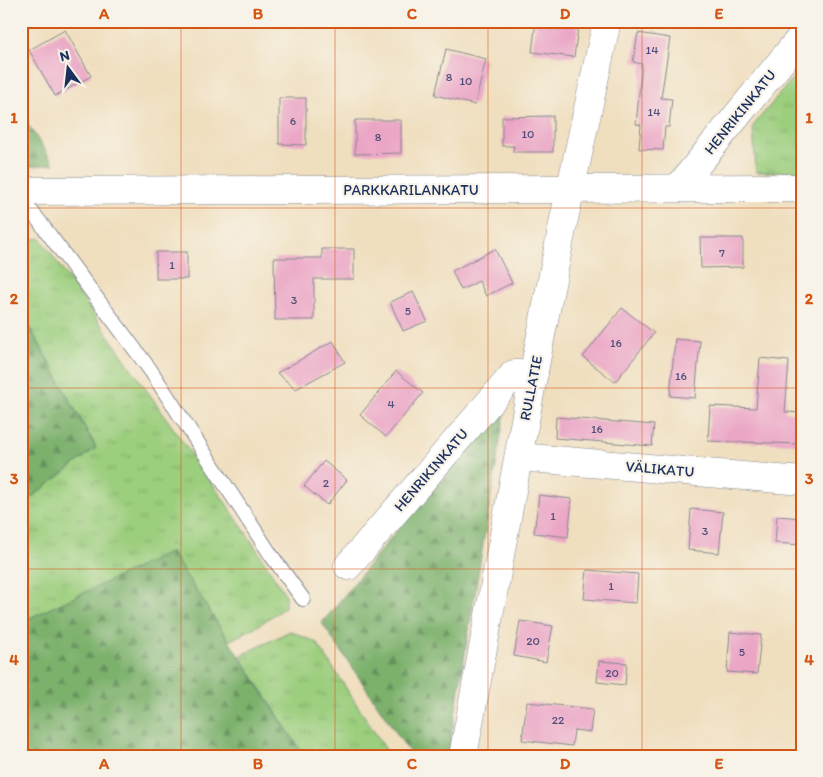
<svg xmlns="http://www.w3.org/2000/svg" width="823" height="777" viewBox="0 0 823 777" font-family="Itim,sans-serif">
<defs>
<pattern id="grass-tufts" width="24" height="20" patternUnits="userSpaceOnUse" patternTransform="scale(1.25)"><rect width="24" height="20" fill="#9bce7d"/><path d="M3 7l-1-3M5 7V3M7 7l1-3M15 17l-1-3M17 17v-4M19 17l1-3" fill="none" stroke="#85b16e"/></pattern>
<pattern id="forest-firs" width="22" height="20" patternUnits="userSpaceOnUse" patternTransform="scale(1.25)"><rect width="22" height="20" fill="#7cb16c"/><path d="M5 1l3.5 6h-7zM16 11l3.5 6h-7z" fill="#65905c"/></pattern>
</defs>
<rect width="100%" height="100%" fill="#f7f3e8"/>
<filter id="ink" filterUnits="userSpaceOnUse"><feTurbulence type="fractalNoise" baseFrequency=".02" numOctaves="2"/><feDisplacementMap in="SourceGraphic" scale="10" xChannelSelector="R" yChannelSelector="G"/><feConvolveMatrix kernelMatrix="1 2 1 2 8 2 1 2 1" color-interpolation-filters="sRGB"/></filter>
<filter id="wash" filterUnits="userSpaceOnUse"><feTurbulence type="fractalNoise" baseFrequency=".0096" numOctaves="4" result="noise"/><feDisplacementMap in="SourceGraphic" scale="20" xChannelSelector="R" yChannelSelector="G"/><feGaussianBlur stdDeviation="1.12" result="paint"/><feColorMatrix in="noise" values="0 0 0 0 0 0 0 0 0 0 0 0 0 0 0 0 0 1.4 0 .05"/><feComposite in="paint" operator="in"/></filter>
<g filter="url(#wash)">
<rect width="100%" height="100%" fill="#f0dfbf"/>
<g fill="url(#grass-tufts)" stroke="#5b7e6e">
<polygon points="802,67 802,172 756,172 753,126"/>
<polygon points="40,238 239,522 285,594 285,607 259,625 229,641 171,553 21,622 21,495 32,497 96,447 21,311 21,242"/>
<polygon points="290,631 317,643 390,756 304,756 240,656"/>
</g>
<g fill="url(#forest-firs)" stroke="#4c7065">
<polygon points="21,114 54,164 24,167 21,162"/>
<polygon points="21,311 96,448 32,497 21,495"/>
<polygon points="508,393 448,756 412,756 322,623"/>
<polygon points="171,552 304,756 21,756 21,622"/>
</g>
<g id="blocks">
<g fill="#eba6c6">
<polygon points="536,21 579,21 574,57 532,52"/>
<polygon points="65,30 91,76 55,96 29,50"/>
<polygon points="638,33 670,38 661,98 672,99 669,127 665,127 663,150 639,149 641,125 636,124 642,64 633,62"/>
<polygon points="446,49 486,59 475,105 435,95"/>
<polygon points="279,98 306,98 306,145 279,144"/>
<polygon points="553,116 553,152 513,152 514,146 502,146 502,117"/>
<polygon points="355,120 401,120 401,153 355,154"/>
<polygon points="700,238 743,238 743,267 701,268"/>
<polygon points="322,249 354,249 354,279 314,279 314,320 275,320 274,258 322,258"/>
<polygon points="495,249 512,283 486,296 479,281 461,290 452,271"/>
<rect x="156" y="252" width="31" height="27"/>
<polygon points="413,292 427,321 403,331 390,302"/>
<polygon points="622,308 654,333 615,382 583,357"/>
<polygon points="675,339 700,341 695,398 670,396"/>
<polygon points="333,341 345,362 296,389 277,373"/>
<polygon points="760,358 789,361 785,412 802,413 802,444 708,441 710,406 756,408"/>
<polygon points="396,371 423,393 386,437 360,415"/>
<polygon points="556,417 654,425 652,446 555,438"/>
<polygon points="324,461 347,480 327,505 304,486"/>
<polygon points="539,495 572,499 568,537 534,533"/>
<polygon points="691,509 723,512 719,553 688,550"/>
<polygon points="777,516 802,518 802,545 775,543"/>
<polygon points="587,570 638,574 636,603 584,599"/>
<polygon points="520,621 553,626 546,662 514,656"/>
<polygon points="730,632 761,635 757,674 727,672"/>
<polygon points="599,661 627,663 625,685 597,682"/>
<polygon points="527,702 593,709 590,732 574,730 572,746 522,740"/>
</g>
</g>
</g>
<g filter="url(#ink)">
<use href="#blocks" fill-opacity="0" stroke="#86878e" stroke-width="1"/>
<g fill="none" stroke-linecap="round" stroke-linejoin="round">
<g stroke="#86878e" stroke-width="16">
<polyline id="service" points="21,199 39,221 151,371 271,555 303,599"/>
</g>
<g stroke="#86878e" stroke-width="29">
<g id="minor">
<polyline points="678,188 802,36"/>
<polyline points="519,457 802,481"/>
<polyline points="348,566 514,374 534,373"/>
<polyline points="463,756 538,350 564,219 607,21"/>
</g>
</g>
<g stroke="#86878e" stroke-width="29">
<polyline id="tertiary" points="21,191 802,188"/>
</g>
<use href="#service" stroke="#fff" stroke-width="14"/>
<use href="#minor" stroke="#fff" stroke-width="28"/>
<use href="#tertiary" stroke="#fff" stroke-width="28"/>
</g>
</g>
<path fill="none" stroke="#d45514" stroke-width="1" stroke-opacity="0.55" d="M181,21V756M335,21V756M488,21V756M642,21V756M21,208H802M21,388H802M21,569H802"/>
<g text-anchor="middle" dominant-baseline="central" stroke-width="4.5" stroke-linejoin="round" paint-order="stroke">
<g font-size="12" fill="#4f4d78">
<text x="652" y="50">14</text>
<text x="449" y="77">8</text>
<text x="466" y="81">10</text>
<text x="654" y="112">14</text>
<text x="293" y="121">6</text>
<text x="528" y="134">10</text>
<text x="378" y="137">8</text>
<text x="722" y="253">7</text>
<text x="172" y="265">1</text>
<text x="294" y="300">3</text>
<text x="408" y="311">5</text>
<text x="616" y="343">16</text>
<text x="681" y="376">16</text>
<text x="391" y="404">4</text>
<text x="597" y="429">16</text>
<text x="326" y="483">2</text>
<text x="553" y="516">1</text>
<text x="705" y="531">3</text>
<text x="611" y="586">1</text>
<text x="533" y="641">20</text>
<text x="742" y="652">5</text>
<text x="612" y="673">20</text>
<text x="558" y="720">22</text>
</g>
<g font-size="15" fill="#1b2f5e" stroke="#f7f3e8">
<text transform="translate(740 112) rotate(-51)">HENRIKINKATU</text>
<text x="411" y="190">PARKKARILANKATU</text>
<text transform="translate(531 388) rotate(-79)">RULLATIE</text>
<text transform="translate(660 469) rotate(5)">VÄLIKATU</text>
<text transform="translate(431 470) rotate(-49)">HENRIKINKATU</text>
</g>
</g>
<rect width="823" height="777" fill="none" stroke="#f7f3e8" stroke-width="55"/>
<g transform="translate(68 68) rotate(345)" stroke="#f7f3e8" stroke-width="4" paint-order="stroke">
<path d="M0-4L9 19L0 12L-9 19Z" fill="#1b2f5e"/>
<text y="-8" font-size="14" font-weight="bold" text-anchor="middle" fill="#1b2f5e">N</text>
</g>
<rect x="28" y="28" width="768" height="722" fill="none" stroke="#d45514" stroke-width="2"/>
<g font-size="16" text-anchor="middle" font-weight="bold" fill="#d45514">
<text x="104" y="19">A</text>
<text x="258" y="19">B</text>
<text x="412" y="19">C</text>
<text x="565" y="19">D</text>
<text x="719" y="19">E</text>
<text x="14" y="123">1</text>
<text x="809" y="123">1</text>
<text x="14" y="304">2</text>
<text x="809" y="304">2</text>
<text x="14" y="484">3</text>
<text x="809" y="484">3</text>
<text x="14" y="665">4</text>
<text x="809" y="665">4</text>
<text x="104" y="769">A</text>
<text x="258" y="769">B</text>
<text x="412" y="769">C</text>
<text x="565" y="769">D</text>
<text x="719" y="769">E</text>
</g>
</svg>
